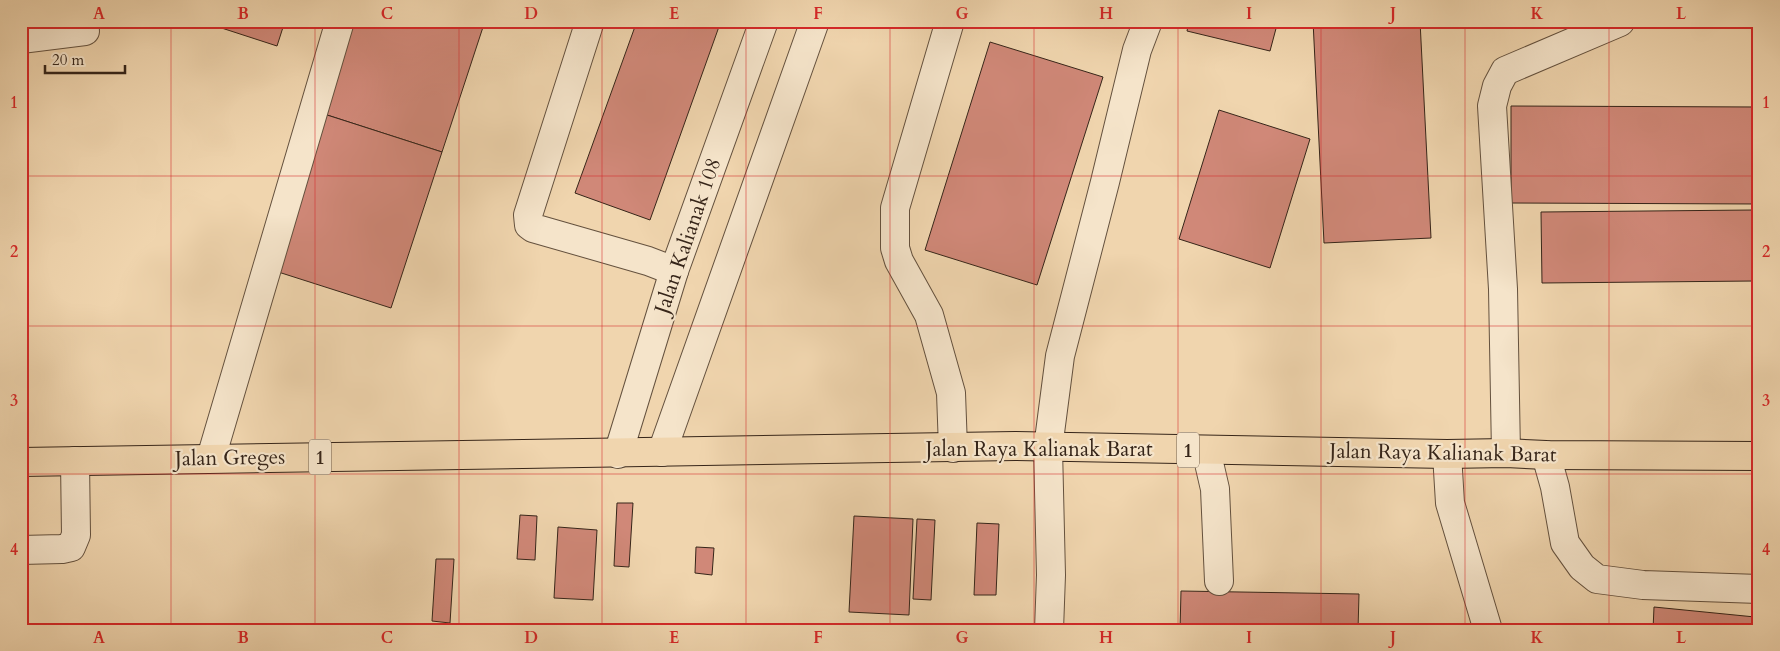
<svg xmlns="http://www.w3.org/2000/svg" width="1780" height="651" viewBox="0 0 1780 651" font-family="Cardo,serif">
<rect width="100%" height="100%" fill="#f0d5ae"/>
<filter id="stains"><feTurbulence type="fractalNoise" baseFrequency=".004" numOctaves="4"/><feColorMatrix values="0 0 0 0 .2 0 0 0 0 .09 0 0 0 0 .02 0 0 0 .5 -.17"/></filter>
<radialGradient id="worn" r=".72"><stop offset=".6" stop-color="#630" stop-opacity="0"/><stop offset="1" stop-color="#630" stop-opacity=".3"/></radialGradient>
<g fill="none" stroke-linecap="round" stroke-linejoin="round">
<polyline stroke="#737d75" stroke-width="8" points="632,630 653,630"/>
</g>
<g fill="#d08878" stroke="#362519">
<polygon points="200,21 285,21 277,46"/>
<polygon points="354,21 485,21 442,152 324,114"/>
<polygon points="637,21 721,21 650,220 575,193"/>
<polygon points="1189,21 1278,21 1270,51 1187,31"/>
<polygon points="1313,21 1420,21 1431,238 1324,243"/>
<polygon points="990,42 1103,77 1037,285 925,250"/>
<polygon points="1511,106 1759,107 1759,204 1511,203"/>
<polygon points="1219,110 1310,139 1270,268 1179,239"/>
<polygon points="324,114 442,152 391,308 272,270"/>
<polygon points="1753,210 1754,281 1542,283 1541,212"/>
<polygon points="1757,265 1759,265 1759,337 1752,336"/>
<polygon points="617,503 633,503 629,567 614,566"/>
<polygon points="520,515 537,516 535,560 517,559"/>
<polygon points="854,516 913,519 909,615 849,612"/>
<polygon points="917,519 935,520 931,600 913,599"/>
<polygon points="977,523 999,524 996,595 974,595"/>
<polygon points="558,527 597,530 593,600 554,598"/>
<polygon points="696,547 714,548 712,575 695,573"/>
<polygon points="436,559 454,559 450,623 432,621"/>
<polygon points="1181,591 1359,594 1358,630 1180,630"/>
<polygon points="1654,607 1755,617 1754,630 1653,630"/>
<polygon points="1755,617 1759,617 1759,630 1754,630"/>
</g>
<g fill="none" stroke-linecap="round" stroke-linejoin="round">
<g stroke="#64513e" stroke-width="30">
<g id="minor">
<polyline points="590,21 528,215 529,225 533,228 648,261 674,271"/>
<polyline points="950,21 895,208 895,248 899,261 929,315 951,393 953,448"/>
<polyline points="21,39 85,31"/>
<polyline points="1206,450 1215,489 1219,581"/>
<polyline points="662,452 815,21"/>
<polyline points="1506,453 1503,289 1492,106 1497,86 1505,71 1620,22"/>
<polyline points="618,454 674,271 764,21"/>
<polyline points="1447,454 1450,503 1488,630"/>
<polyline points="1546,455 1555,487 1565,543 1582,567 1597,579 1643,585 1759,589"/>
<polyline points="211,458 340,21"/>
<polyline points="21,550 62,549 71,547 76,535 75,461"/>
<polyline points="1049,630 1051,575 1048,448 1060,356 1105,182 1137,50 1148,21"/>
</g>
</g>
<g stroke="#362519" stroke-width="30">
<polyline id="highway" points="21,462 1015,446 1447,454 1506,453 1546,455 1759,456"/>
</g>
<use href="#minor" stroke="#f5e4ca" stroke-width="28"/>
<use href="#highway" stroke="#f0d5ae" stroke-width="28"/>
</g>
<path fill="none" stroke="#d62828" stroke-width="1" stroke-opacity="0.55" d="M171,21V630M315,21V630M459,21V630M602,21V630M746,21V630M890,21V630M1034,21V630M1178,21V630M1321,21V630M1465,21V630M1609,21V630M21,176H1759M21,326H1759M21,474H1759"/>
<g text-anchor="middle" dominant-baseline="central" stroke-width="4.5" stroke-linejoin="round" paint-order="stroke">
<g fill="#f5e4ca" stroke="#6f5e4e" stroke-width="1">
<rect x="1177" y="432.5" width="22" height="35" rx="4"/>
<rect x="309" y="439.5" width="22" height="35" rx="4"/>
</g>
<g font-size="20" font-weight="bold" fill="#362519">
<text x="1188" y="450">1</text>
<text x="320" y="457">1</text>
</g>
<g font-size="21" fill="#362519" stroke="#f5e4ca">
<text transform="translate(688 236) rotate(-71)">Jalan Kalianak 108</text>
<text x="1039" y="449">Jalan Raya Kalianak Barat</text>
<text transform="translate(1443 453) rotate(1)">Jalan Raya Kalianak Barat</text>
<text transform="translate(230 458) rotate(-1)">Jalan Greges</text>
</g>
</g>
<rect width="1780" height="651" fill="none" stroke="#f0d5ae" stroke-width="55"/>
<path d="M45 65v8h80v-8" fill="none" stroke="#362519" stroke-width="2.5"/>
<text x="52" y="65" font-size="15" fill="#362519" stroke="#f5e4ca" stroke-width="4" paint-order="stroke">20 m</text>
<rect x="28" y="28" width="1724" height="596" fill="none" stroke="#d62828" stroke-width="2"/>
<g font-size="16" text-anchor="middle" font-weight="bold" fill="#d62828">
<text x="99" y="19">A</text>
<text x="243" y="19">B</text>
<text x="387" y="19">C</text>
<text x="531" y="19">D</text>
<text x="674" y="19">E</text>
<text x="818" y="19">F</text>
<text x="962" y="19">G</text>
<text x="1106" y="19">H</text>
<text x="1249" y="19">I</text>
<text x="1393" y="19">J</text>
<text x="1537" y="19">K</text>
<text x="1681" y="19">L</text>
<text x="14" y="108">1</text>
<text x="1766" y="108">1</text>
<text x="14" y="257">2</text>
<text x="1766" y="257">2</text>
<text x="14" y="406">3</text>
<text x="1766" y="406">3</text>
<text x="14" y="555">4</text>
<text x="1766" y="555">4</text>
<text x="99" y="643">A</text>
<text x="243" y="643">B</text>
<text x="387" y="643">C</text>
<text x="531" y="643">D</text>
<text x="674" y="643">E</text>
<text x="818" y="643">F</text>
<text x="962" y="643">G</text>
<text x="1106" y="643">H</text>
<text x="1249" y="643">I</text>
<text x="1393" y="643">J</text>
<text x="1537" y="643">K</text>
<text x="1681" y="643">L</text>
</g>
<rect width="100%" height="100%" filter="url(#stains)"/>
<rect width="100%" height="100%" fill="url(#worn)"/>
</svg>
